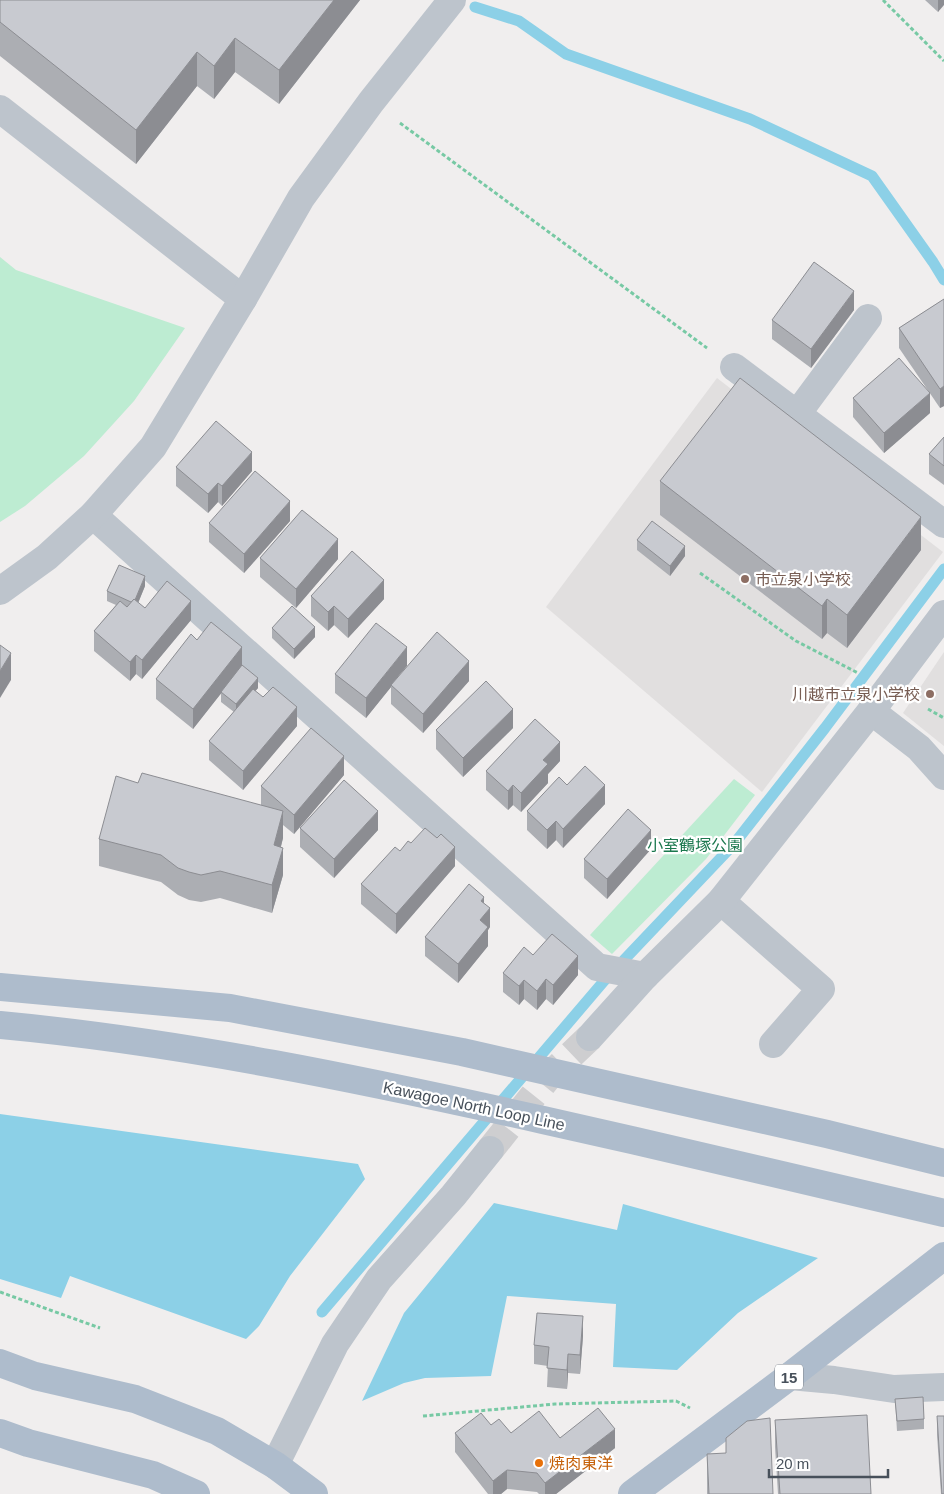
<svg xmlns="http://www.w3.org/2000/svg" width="944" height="1494" viewBox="0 0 944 1494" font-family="Arial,'Noto Sans JP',sans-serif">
<rect width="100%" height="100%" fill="#f0eeee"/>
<g fill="#e1dfdf">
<polygon points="717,378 943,552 762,792 546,607"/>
<polygon points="944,652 944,746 903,713"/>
</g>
<g fill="#bdecd2">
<polygon points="0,257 16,270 185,328 134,401 84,456 25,506 0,522"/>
<polygon points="734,779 755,795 706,859 612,954 590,935"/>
</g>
<g fill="#8cd0e7">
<polygon points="0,1114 358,1164 365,1179 290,1276 259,1326 246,1339 70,1276 61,1298 0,1279"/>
<polygon points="494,1203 617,1230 623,1204 818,1258 738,1313 677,1370 613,1367 616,1304 507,1296 491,1376 425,1378 404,1383 362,1401 404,1313"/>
</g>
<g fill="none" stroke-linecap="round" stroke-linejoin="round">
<g stroke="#8cd0e7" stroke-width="11">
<polyline points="475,7 519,21 566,54 750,119 872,176 933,262 944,280"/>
<polyline points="322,1312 604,981 734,844 825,728 944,569"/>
</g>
<polyline stroke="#ceced0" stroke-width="28" stroke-dasharray="28 14" stroke-linecap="butt" points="490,1150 549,1076 590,1037"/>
<g stroke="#77c9a4" stroke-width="3" stroke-dasharray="4 2.5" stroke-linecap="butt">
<polyline points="883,0 944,61"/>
<polyline points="400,123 707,348"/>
<polyline points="700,573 796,641 858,673"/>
<polyline points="928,709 944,718"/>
<polyline points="0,1292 100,1328"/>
<polyline points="423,1416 555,1404 676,1401 690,1408"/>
</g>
<g stroke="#bdc4cc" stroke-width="28">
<polyline points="0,109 243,299"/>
<polyline points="734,367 944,524"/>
<polyline points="797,414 868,318"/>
<polyline points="93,515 597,967 645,976"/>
<polyline points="0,591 47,557 93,515 153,447 243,299 301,198 371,102 452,0"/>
<polyline points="871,711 919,748 944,776"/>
<polyline points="721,901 821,989 773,1044"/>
<polyline points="590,1037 645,976 721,901 871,711 944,614"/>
<polyline points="790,1376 834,1380 894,1389 944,1387"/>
<polyline points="275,1465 335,1344 379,1279 453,1196 490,1150"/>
</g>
<g stroke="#aebccc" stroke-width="28">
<polyline points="0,987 230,1008 462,1052 827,1134 944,1163"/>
<path d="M0,1025C183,1042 364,1080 543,1120C677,1150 811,1181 944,1213"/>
<polyline points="0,1363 35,1376 135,1399 217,1431 275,1465 314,1494"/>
<polyline points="0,1433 28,1443 153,1475 196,1494"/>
<polyline points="632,1494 790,1376 944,1256"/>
</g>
</g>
<g fill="#acaeb3">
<polygon points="0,0 360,0 279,104 235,72 214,99 197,86 136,164 0,56"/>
<polygon points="925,0 944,0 938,12"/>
<polygon points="944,299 944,406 940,408 899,348 899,328"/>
<polygon points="854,310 811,368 772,339 772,320"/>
<polygon points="853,398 930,413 884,453 853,417"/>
<polygon points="944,437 944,485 929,474 929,454"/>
<polygon points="176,467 252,471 222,506 218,502 208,513 176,486"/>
<polygon points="660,481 921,550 847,648 827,633 822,639 660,515"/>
<polygon points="290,521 244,573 209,542 209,523"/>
<polygon points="637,540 685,556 670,576 637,550"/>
<polygon points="260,558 338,559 296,608 260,577"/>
<polygon points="145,586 138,603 145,608 191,620 142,679 136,674 130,681 94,651 94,631 116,605 107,601 107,591"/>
<polygon points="311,596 384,599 348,638 334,625 328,631 311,616"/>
<polygon points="272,628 315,637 294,659 272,638"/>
<polygon points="197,640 242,665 258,688 255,691 297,726 243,790 209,760 209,741 234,712 221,702 221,693 193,729 156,699 156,679"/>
<polygon points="335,674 469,681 423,733 391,704 391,687 366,718 335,693"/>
<polygon points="513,728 463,777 436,749 436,730"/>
<polygon points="560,761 548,774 548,783 521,812 513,805 508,810 486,790 486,771"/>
<polygon points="344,775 294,834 283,825 283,838 281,847 283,875 272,913 220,898 201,902 189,900 178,895 161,882 99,866 99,839 138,783 261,805 261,786"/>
<polygon points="567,785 605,804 563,848 556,840 547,849 527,830 527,811"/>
<polygon points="300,828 378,830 334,878 300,847"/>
<polygon points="437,838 455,866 396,934 361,904 361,884 400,851 411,843"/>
<polygon points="651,849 607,899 584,878 584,859"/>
<polygon points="484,903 490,927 488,930 488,946 458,983 425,956 425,937"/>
<polygon points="533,955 578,975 553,1005 546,999 537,1010 524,999 519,1005 503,992 503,973"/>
<polygon points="583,1336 580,1374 568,1373 567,1389 547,1387 548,1366 534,1364 534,1345"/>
<polygon points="895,1399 924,1419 924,1429 897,1431"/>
<polygon points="937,1416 944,1494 941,1494 937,1435"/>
<polygon points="775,1420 871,1494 778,1494 775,1447"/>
<polygon points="455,1433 511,1433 560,1438 615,1448 556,1494 539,1494 537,1492 507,1489 501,1494 488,1494 455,1452"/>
<polygon points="707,1454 773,1494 707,1494"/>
</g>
<g fill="#8c8d92">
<polygon points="334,0 360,0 279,104 279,70"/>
<polygon points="938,0 944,0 944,5 938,12"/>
<polygon points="235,38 235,72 214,99 214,66"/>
<polygon points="197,52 197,86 136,164 136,130"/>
<polygon points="854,291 854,310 811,368 811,349"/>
<polygon points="944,386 944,406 940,408 940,389"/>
<polygon points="930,393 930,413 884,453 884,433"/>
<polygon points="252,452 252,471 222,506 222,486"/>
<polygon points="218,483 218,502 208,513 208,494"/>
<polygon points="290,501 290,521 244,573 244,554"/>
<polygon points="921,517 921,550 847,648 847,615"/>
<polygon points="338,539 338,559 296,608 296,589"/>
<polygon points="685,546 685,556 670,576 670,566"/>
<polygon points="145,576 145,586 134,613 134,603"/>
<polygon points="384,580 384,599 348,638 348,619"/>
<polygon points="827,599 827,633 822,639 822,606"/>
<polygon points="191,601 191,620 142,679 142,660"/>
<polygon points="334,606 334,625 328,631 328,612"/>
<polygon points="315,627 315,637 294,659 294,649"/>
<polygon points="242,647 242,667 193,729 193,709"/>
<polygon points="407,647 407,666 391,685 391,687 366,718 366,698"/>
<polygon points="11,653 11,680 0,698 0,671"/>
<polygon points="136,655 136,674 130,681 130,662"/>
<polygon points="469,661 469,681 423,733 423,714"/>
<polygon points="258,678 258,688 236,714 236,704"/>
<polygon points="297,707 297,726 243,790 243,771"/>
<polygon points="513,709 513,728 463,777 463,758"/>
<polygon points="560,742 560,761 548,774 548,783 521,812 521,793 543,760"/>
<polygon points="344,756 344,775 294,834 294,815"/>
<polygon points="513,785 513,805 508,810 508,791"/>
<polygon points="605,785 605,804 563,848 563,829"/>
<polygon points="283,811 283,838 274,872 274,845"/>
<polygon points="378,811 378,830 334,878 334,859"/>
<polygon points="556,821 556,840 547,849 547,830"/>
<polygon points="651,830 651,849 607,899 607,879"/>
<polygon points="455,847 455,866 396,934 396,914"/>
<polygon points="283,848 283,875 272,913 272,885"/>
<polygon points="484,897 484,915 490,908 490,927 488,930 488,946 458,983 458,964 480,920 481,901"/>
<polygon points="578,956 578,975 553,1005 553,985"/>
<polygon points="546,979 546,999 537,1010 537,991"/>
<polygon points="524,980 524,999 519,1005 519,986"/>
<polygon points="583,1316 583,1336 580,1374 580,1355"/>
<polygon points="568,1354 568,1373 567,1389 567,1370"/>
<polygon points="615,1429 615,1448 556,1494 545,1494 545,1483"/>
<polygon points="507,1470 507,1489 501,1494 493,1494 493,1481"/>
</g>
<g fill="#c8cad0" stroke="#8c8d92">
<polygon points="0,0 334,0 279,70 235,38 214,66 197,52 136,130 0,22"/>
<polygon points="814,262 854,291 811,349 772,320"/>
<polygon points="944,299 944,386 940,389 899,328"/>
<polygon points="899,358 930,393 884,433 853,398"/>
<polygon points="740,378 921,517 847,615 827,599 822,606 660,481"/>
<polygon points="216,421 252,452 222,486 218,483 208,494 176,467"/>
<polygon points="944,437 944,466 929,454"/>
<polygon points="255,471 290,501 244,554 209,523"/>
<polygon points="302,510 338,539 296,589 260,558"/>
<polygon points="652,521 685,546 670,566 637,540"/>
<polygon points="352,551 384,580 348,619 334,606 328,612 311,596"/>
<polygon points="119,565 145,576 135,600 134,599 131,602 107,591"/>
<polygon points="167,581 191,601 142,660 136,655 130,662 94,631 120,601 127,607 134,599 145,608"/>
<polygon points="292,606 315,627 294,649 272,628"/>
<polygon points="211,622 242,647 193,709 156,679 191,634 197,640"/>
<polygon points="376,623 407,647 366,698 335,674"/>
<polygon points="437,632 469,661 423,714 391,685"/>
<polygon points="0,645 11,653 0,671"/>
<polygon points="242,665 258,678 236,704 221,692"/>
<polygon points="486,681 513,709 463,758 436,730"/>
<polygon points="273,687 297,707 243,771 209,741 253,689 263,697"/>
<polygon points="535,719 560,742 543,760 548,764 521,793 513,785 508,791 486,771"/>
<polygon points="311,728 344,756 294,815 261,786"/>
<polygon points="585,766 605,785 563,829 556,821 547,830 527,811 559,777 567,785"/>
<polygon points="142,773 283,811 274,845 283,848 272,885 220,871 201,875 189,872 178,868 161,855 99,839 116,776 138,783"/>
<polygon points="344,780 378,811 334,859 300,828"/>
<polygon points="628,809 651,830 607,879 584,859"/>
<polygon points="425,828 437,838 441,834 455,847 396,914 361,884 395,847 400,851 408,841 411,843"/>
<polygon points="469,884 484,897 481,901 490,908 480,920 488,927 458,964 425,937"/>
<polygon points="552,934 578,956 553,985 546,979 537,991 524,980 519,986 503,973 524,947 533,955"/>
<polygon points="537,1313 583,1316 580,1355 568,1354 567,1370 547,1368 549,1347 534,1345"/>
<polygon points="923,1397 924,1419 897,1421 895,1399"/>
<polygon points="598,1408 615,1429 545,1483 537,1473 507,1470 493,1481 455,1433 481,1413 491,1425 499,1419 511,1433 539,1411 560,1438"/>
<polygon points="867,1415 871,1494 780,1494 775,1420"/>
<polygon points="937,1416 944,1416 944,1494 942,1494"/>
<polygon points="770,1418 773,1494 709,1494 707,1454 726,1453 726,1438 747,1421"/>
</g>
<g fill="#8d6e63" stroke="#fff" stroke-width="2">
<circle cx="745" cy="579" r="5"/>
<circle cx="930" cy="694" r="5"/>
</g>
<circle fill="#e8710a" stroke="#fff" stroke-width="2" cx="539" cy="1463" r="5"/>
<g text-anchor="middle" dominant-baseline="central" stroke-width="4.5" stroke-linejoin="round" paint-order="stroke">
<rect fill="#fff" stroke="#7e848c" stroke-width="1" x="775" y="1364.5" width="28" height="25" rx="4"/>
<g font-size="15" font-weight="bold" fill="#47505a">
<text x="789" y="1377">15</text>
</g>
<g font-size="16" fill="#785e54" stroke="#fff" text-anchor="start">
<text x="755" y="579">市立泉小学校</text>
<text x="920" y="694" text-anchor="end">川越市立泉小学校</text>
</g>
<g font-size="16" fill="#1b784e" stroke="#fff">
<text x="695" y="845">小室鶴塚公園</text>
</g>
<g font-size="16" fill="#47505a" stroke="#fff">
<text transform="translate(474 1106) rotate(12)">Kawagoe North Loop Line</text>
</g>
<g font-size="16" fill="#c56008" stroke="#fff" text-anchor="start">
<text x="549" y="1463">焼肉東洋</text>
</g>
</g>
<path d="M769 1469v8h119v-8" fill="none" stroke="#47505a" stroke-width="2.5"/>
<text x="776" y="1469" font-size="15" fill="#47505a" stroke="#ffffff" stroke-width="4" paint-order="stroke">20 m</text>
</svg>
